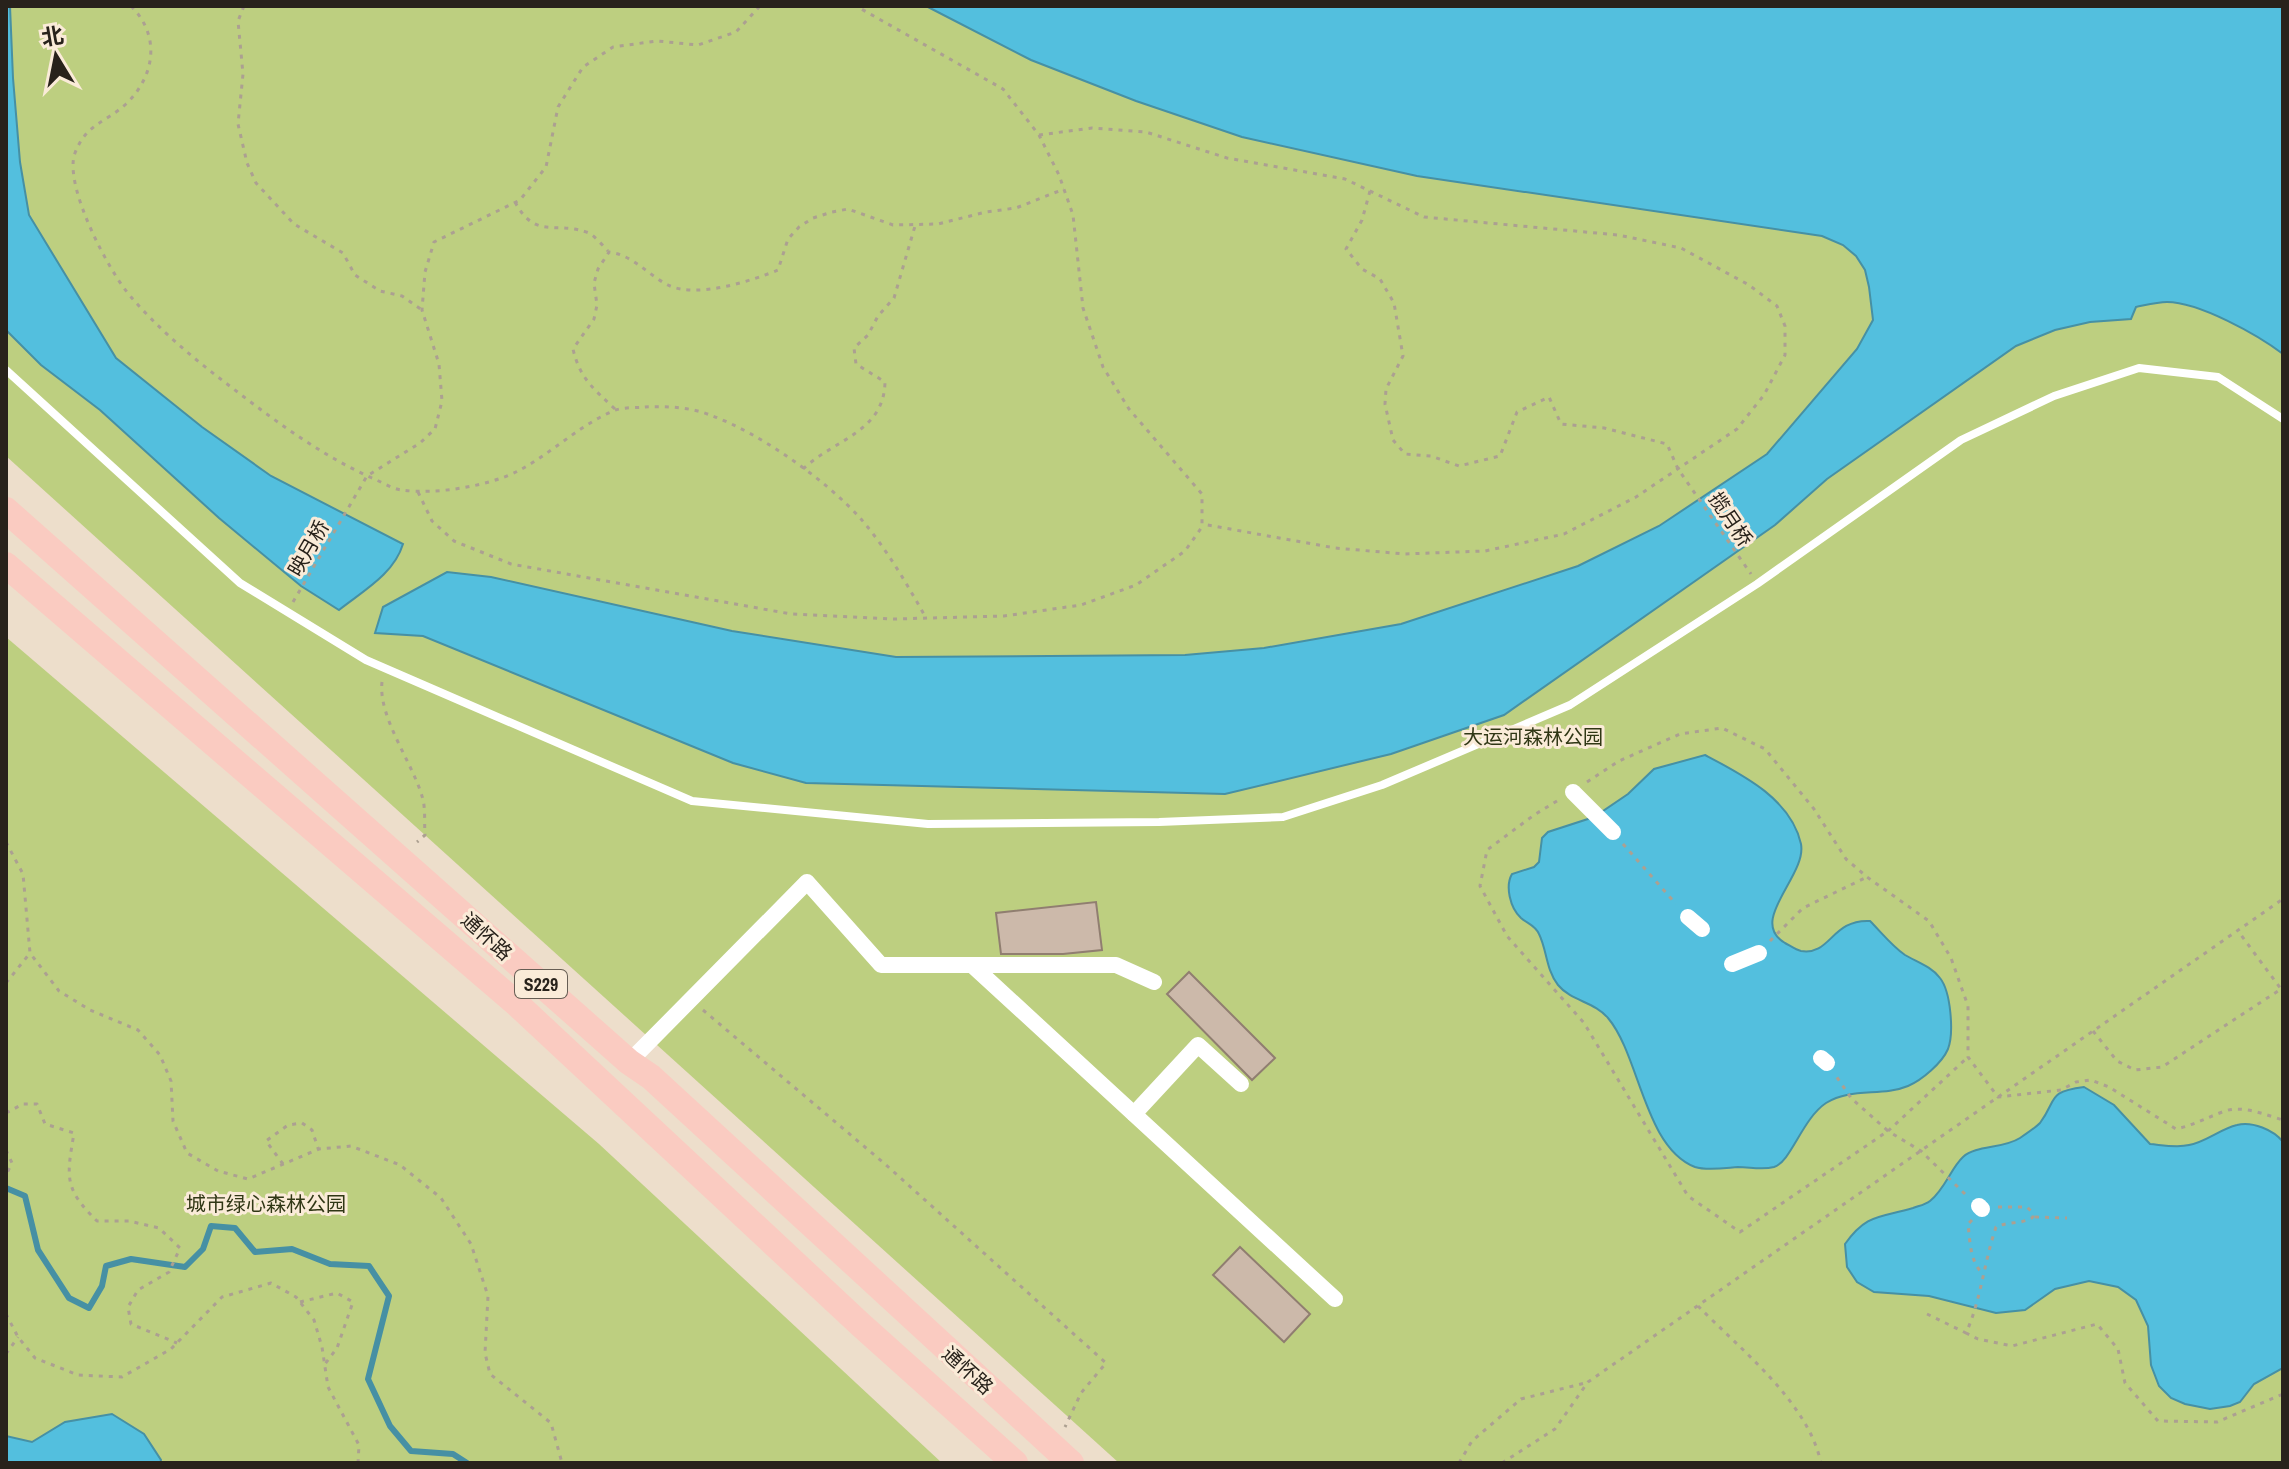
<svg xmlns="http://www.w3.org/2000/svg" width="2289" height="1469" viewBox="0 0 2289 1469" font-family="'Archivo Narrow','Noto Sans SC',sans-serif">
<rect width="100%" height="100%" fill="#eddecb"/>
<g fill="#bdcf80">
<polygon points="6,6 2283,6 2283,1463 1119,1463 6,456"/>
<polygon points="6,637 599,1144 942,1463 6,1463"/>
</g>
<g fill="#53bfde" stroke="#4690a4" stroke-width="2">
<path d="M6,6H10L13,78L20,162L29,215L116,358L202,427L271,476L403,544C394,574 363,591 339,610L301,586L219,518L100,410L41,365L6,330Z"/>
<path d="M926,6H2283V354C2258,335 2199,302 2167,302C2157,302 2146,305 2136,307L2131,319L2090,322L2055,330L2016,346L1827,479L1775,525L1504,715L1391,754L1225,794L806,783L733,763L423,636L375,633L383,607L447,572L491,577L732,631L896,657L1185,655L1264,648L1401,624L1578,566L1659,526L1767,454L1857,349L1873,320L1869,287L1865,270L1856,256L1843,245L1822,236L1417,176L1242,137L1136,101L1031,60Z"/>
<path d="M1705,755C1743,775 1791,799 1801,844C1807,876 1747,921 1785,943C1789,945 1796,950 1801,951C1831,956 1831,919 1870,921C1881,932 1892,946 1905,955C1917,962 1932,967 1940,978C1951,992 1954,1033 1948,1049C1942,1063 1922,1080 1908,1086C1882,1097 1851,1087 1826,1103C1802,1119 1791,1162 1774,1167C1762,1170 1750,1167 1738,1167C1725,1168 1707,1171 1695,1167C1644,1147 1640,1056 1608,1018C1595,1002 1571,1001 1558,985C1546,970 1547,950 1539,934C1535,925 1528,924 1521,918C1510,908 1505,886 1512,874L1534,867L1539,862L1542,838L1548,832L1594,817L1628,794L1654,769Z"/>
<path d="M2084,1087L2114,1105L2150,1144C2162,1145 2177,1148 2189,1145C2206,1142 2220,1129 2237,1125C2252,1121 2274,1130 2283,1142V1368L2254,1384L2240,1402L2230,1406L2210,1409L2185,1404L2171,1398L2159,1386L2151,1365L2148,1326L2136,1300L2118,1287L2089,1281L2055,1289L2025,1310L1996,1313L1929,1296L1874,1292L1857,1282L1847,1267L1845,1244C1867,1213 1880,1218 1913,1208C1918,1206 1925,1205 1930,1201C1945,1189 1951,1168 1963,1157C1976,1145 2003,1149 2020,1138C2026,1134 2035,1128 2040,1123C2058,1099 2046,1092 2084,1087Z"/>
<polygon points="112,1414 144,1434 161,1460 160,1463 6,1463 6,1436 32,1442 65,1422"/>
</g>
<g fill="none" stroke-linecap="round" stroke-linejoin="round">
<polyline stroke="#4690a4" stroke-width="6" points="6,1188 25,1196 38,1250 69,1298 89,1308 102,1286 106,1266 131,1259 185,1267 203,1249 211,1226 235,1228 255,1252 292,1249 330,1264 369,1266 389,1296 368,1379 390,1426 411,1451 453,1454 467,1463"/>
</g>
<g fill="#ccb9aa" stroke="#907e70" stroke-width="2">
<polygon points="1096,902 1102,950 1063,954 1001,954 996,913"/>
<polygon points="1189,972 1275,1058 1252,1080 1167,994"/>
<polygon points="1240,1247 1310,1314 1284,1342 1213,1275"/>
</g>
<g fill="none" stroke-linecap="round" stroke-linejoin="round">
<g stroke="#aca091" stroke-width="3" stroke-dasharray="4 6" stroke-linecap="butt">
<path d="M131,6C161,36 155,76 126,104C105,123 86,124 75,153C63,185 109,272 131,297C156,326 187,353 218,377C266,414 316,453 372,478C382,482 392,489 402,490C435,495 489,486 518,471C551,454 578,426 613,411C622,407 635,408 645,407C666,406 690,407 710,415C760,433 826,480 861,519C886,548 907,584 926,618"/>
<polyline points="244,6 238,21 243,74 238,124 247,163 256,183 294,224 343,253 355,275 380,291 402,296 422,310"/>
<polyline points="1039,135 1092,128 1146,132 1227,158 1345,179 1424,217 1618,235 1681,248 1749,285 1777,306 1785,326 1785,355 1764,395 1737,429 1636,497 1564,534 1485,551 1405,554 1335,548 1202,524"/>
<polyline points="1370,191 1362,220 1346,249 1362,269 1380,279 1394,303 1403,356 1386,389 1385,404 1393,440 1405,454 1431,456 1459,466 1500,456 1517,412 1549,397 1561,424 1604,428 1667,444 1678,469 1751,574"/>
<path d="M515,202C536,241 556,220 589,233C596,237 602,245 608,251"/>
<path d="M615,409C594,389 580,379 573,349L594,319L597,305L594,283L598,269L609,252C633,255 648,275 668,285C696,299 751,281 778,270L788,239L799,227L813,218L832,212L848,209L893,225L938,224L986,212L1016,208L1064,189"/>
<path d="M803,469C835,439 884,432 885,382L856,364L854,348L868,335L878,316L894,298L915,226"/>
<polyline points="418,492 432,521 454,541 511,564 791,614 894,619 1004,616 1081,605 1136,585 1185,551 1202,527 1202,494 1129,409 1103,367 1083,308 1073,215 1059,175 1039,135 1003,89 856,6"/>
<polyline points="293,602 367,476 420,443 435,429 442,401 439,364 422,310 425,272 434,242 520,200 546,167 558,107 583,67 613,47 657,41 698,45 736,32 760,6"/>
<path d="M382,682C378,717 412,762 422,796C426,808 424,823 425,835L417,842"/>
<path d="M1587,782L1619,761L1680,734L1722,728L1765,749L1814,809L1846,859L1867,877L1929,921L1951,958L1968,1006V1057L1998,1097L2061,1090L2076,1082L2091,1080L2109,1087L2176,1129C2194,1125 2208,1117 2225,1111C2243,1105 2266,1115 2283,1120"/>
<polyline points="1557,801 1534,815 1487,850 1480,886 1507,936 1584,1023 1688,1196 1740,1232 1888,1131 1851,1098 1836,1076"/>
<polyline points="6,842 23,874 30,953 59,991 90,1010 138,1030 160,1055 171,1081 173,1121 187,1153 218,1171 248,1179 319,1149 351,1146 400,1165 441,1198 471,1244 488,1296 485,1353 490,1374 551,1423 562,1463"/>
<polyline points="1623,844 1676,904"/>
<polyline points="1770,941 1803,908 1865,878"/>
<polyline points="6,983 30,953"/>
<polyline points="703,1010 885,1164 1106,1363 1081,1393 1065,1427"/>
<polyline points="2093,1031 2117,1061 2135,1070 2162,1067 2281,989 2238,931"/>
<path d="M6,1113L23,1104H37L45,1124L74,1133C67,1176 63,1188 97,1221H129L159,1228L180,1248L169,1272L138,1290L128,1307L131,1324L177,1343"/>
<polyline points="6,1150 12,1163 6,1175"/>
<polyline points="283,1164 266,1141 288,1125 302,1123 312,1130 318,1148"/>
<polyline points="1965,1194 1921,1151 1888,1131 1968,1057"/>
<path d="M1998,1207H2027L2033,1213V1217C2021,1225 2008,1221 1996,1227C1984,1262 1981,1300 1966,1333L1978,1339L2012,1346L2097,1324L2118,1349L2125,1383L2158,1421L2217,1422L2283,1394"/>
<polyline points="2035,1217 2067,1218"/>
<path d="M1972,1220L1968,1224C1970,1241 1970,1261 1982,1273"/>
<polyline points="300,1302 337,1293 353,1302 337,1348 325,1364"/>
<path d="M1698,1306C1741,1350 1808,1402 1821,1463"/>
<polyline points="6,1314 18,1337 35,1358 78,1375 122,1377 171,1349 222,1297 271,1283 296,1297 314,1320 322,1347 328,1387 359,1445 358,1463"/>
<polyline points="1927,1314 1966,1333"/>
<polyline points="6,1354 18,1337"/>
<polyline points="1459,1463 1472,1441 1521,1399 1585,1383"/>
<polyline points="1502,1463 1555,1429 1588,1382 2283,899"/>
</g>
<polyline stroke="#fff" stroke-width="8" points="6,370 240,583 366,660 692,801 928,824 1159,822 1283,817 1382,785 1570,705 1757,584 1961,440 2054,396 2139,368 2218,377 2283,419"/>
<g stroke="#fff" stroke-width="16">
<polyline points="1573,792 1613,832"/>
<polyline points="1688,917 1702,929"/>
<polyline points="1732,964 1759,953"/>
<polyline points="972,965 1335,1299"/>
<polyline points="1821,1058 1827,1063"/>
<polyline points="629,1062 807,882 881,965 1116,965 1154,982"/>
<polyline points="1134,1114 1198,1045 1241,1084"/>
<polyline points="1979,1206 1982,1209"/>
</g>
<g stroke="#facbc1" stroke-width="26">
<polyline points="6,510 629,1062 651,1077 1071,1463"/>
<polyline points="6,565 518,1005 861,1325 1015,1463"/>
</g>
</g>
<g text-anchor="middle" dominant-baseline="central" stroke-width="6" stroke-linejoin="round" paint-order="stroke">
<rect fill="#faebd8" stroke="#675e54" stroke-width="2" x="515" y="970" width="52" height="28" rx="6"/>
<g font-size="18" font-weight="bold" fill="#28221b">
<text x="541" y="984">S229</text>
</g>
<g font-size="20" fill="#28221b" stroke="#faebd8">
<text transform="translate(1731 519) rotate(56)">揽月桥</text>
<text transform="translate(308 548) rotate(-60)">映月桥</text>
<text transform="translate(487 936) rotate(42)">通怀路</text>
<text transform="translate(968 1370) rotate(42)">通怀路</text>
</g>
<g font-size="20" fill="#303715" stroke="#faebd8">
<text x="1533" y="736">大运河森林公园</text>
<text x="266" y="1203">城市绿心森林公园</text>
</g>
</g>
<rect width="2289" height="1469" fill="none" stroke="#28221b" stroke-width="16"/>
<g transform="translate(56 56) rotate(350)" stroke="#faebd8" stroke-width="6" paint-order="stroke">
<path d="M0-6L14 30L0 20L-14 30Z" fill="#28221b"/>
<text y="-12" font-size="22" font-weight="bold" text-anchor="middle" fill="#28221b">北</text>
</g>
</svg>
